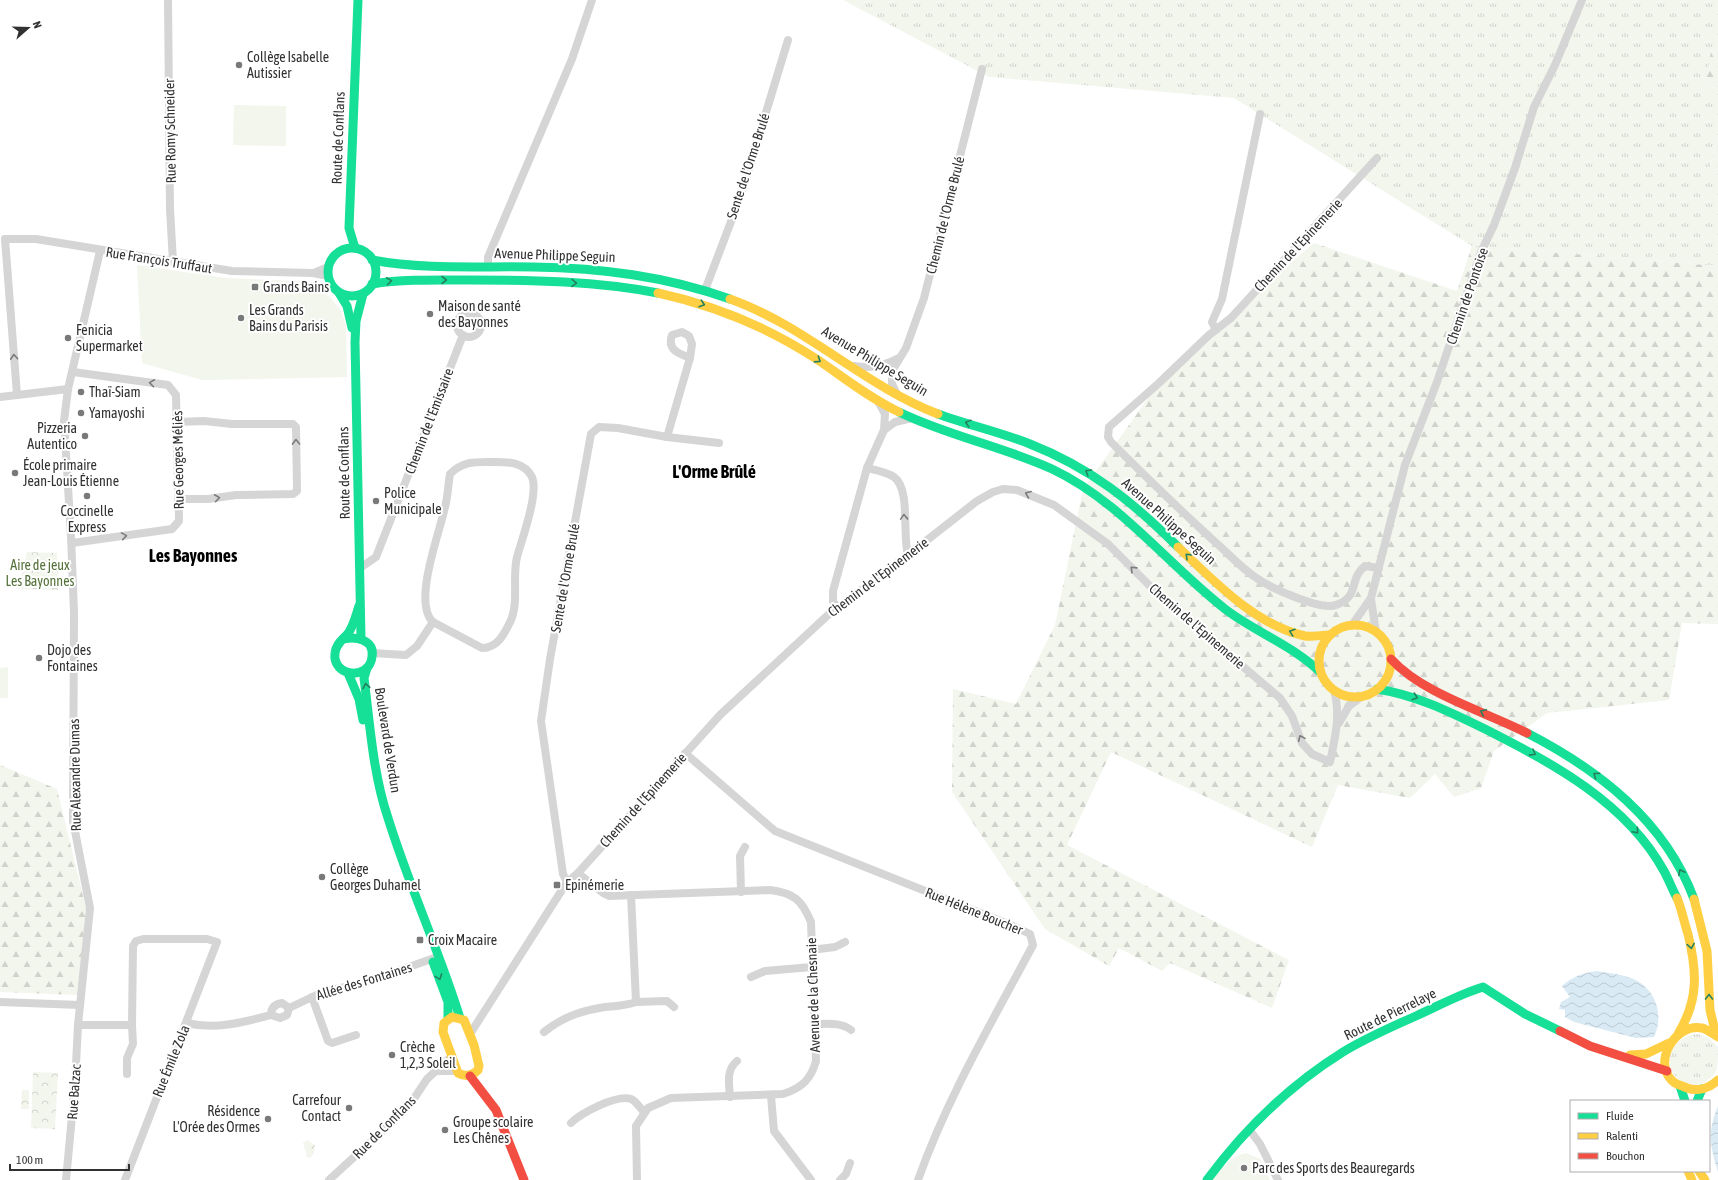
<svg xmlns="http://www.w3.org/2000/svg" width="1718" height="1180" viewBox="0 0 1718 1180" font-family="'Asap Condensed',sans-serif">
<defs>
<pattern id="grass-tufts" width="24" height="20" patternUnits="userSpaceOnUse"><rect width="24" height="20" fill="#f2f6ed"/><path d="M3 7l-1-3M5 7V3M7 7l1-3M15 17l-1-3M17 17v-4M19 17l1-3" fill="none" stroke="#d0d3cc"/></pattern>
<pattern id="forest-firs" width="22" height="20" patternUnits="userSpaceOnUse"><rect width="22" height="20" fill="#f2f6ed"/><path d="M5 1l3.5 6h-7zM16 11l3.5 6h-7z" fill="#d0d3cc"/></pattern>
<pattern id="park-crowns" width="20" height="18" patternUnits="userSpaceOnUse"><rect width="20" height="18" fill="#f2f6ed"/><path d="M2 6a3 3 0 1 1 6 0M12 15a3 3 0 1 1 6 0" fill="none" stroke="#d0d3cc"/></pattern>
<pattern id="water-waves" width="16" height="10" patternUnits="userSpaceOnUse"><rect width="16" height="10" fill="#d9eaf4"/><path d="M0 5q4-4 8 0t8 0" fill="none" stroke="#bbc9d2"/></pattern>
</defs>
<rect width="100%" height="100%" fill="#fff"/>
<g fill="url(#grass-tufts)">
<polygon points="843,0 1718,0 1718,52 1712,51 1705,88 1718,87 1718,136 1710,166 1718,169 1718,266 1472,246 1234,98 989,77"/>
<path d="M1698,1034L1709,1038L1718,1047C1718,1072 1718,1075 1698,1086C1692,1084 1682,1083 1678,1079C1659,1061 1676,1034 1698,1034Z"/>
</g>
<g fill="url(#forest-firs)">
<polygon points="1711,51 1718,52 1718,87 1705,88"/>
<polygon points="1718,136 1718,169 1710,167"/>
<polygon points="1314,243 1457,291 1472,246 1718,266 1718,624 1682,623 1669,700 1547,713 1494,751 1481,788 1454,797 1435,774 1410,798 1338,785 1312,847 1111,752 1067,845 1289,960 1272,1008 1170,963 1162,971 1119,948 1109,966 1045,929 952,792 953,689 1016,704 1055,625 1083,489 1172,365"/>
<polygon points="0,765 57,789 86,908 78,995 0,992"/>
</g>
<g fill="url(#park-crowns)">
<polygon points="27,552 57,553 58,590 18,589"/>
<polygon points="33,1072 58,1073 55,1129 31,1128"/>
<polygon points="22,1090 29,1090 29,1109 21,1109"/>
<polygon points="307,1140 315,1145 314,1153 310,1158 307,1156 303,1143"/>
</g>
<g fill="#f2f6ed">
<polygon points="234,105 286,106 286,146 233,145"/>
<polygon points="137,265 225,278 302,281 316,286 331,298 341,311 346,325 347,377 202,380 142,363"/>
<polygon points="8,667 8,698 0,698 0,668"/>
<path d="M1246,1153L1260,1159L1270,1180H1213C1221,1168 1232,1156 1246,1153Z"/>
</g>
<g fill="url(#water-waves)">
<path d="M1597,971C1608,973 1620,974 1631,978C1655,987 1665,1014 1654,1037L1636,1038L1574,1022L1565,1017V1010L1559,1009L1561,1002L1570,997L1562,986C1573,976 1583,973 1597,971Z"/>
<path d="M1718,1106V1172C1710,1146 1707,1132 1718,1106Z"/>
</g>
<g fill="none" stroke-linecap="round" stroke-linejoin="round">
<g stroke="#d5d5d5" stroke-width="8">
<polyline points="168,0 170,209 173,262"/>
<path d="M1377,158L1231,318L1209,335L1159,383L1109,427L1108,437L1111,442C1145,476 1179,509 1214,541C1227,552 1240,567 1255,577C1269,587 1320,611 1336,605C1361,596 1348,579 1365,566L1379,568"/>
<polyline points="488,266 488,257 572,59 592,0"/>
<polyline points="314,273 328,267"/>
<polyline points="705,290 740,198 788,40"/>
<circle cx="469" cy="325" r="12"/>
<polyline points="1216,330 1212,322 1222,299 1260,114"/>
<path d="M854,366C870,369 884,366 899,358"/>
<polyline points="897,394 892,384 892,371 906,348 924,298 982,69"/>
<polyline points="17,395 5,239 36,239 232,271 313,273 328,276"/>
<polyline points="0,397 68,389"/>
<polyline points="177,422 204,421 232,424 293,424 296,427 297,491 293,494 236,495 208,499 178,499"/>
<polyline points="884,430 895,422 912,418"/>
<polyline points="667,437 719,443"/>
<path d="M867,468C875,470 887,472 894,477C911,490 902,534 908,555"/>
<polyline points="72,543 172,529 179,521 176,395 168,385 73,372"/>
<polyline points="360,568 376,557 463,335"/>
<polyline points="1371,599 1376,632"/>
<polyline points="838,607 833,602 833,591 867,468 884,430 885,414 878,401"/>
<polyline points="1352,625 1371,598 1405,465 1437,382 1481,252 1494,225 1515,168 1534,107 1555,65 1582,0"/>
<path d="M372,653L406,655L417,646L433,622C412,603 440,532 445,507C448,496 448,485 450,474C463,461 475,462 492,462C507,462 524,461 532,477C539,493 522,539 517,557C512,577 519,601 511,620C505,633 498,648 482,648L433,622"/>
<polyline points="1339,723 1349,706 1361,697"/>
<path d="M685,753L775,831L1013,926L1030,934L1033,945C992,1022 947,1098 918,1180"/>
<path d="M578,873L603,893L609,896L770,890C794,893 802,900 811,922L816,1061C811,1079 802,1088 783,1094L671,1098L648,1108L636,1126L637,1180"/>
<path d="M567,882L563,874L541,721L550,659L591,434L599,427L618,428L667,437L690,358L692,344L689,336L682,332L672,335C667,350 678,353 690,358"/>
<polyline points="741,892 740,856 745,847"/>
<polyline points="811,950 835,947 845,942"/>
<polyline points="751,977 765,971 812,967"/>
<polyline points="312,997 328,1041 332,1043 356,1035"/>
<polyline points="0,1002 80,1005"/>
<polyline points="636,1002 667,1001 674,1007"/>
<path d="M282,1003L289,1008L287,1015L280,1018L271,1015C271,1008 275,1004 282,1003Z"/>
<polyline points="289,1008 325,991 361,984 437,957"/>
<path d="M187,1023C215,1030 244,1022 271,1015"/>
<path d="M815,1024C828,1024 841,1022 851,1030"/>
<polyline points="78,1025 132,1025 133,946 136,941 143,939 207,939 217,942 125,1180"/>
<path d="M544,1032C563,1017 580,1011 605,1007C615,1006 625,1006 636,1002L631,895"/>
<path d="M470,1034L567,882L578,873L720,715L828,615L908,555L977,501L993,492L1003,489L1017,490L1054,505L1108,544L1161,597L1280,698L1292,716L1302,743L1312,754L1330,762C1335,738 1341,715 1334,690"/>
<polyline points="436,1071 457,1071"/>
<polyline points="127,1074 127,1058 133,1044 132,1025"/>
<polyline points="771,1096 774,1131 811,1180"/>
<path d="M730,1097C729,1083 726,1070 737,1061"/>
<path d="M571,1123C581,1113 617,1094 631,1099C636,1101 640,1108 644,1112"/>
<polyline points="1249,1129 1260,1144 1278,1180"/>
<polyline points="66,1180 75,1084 78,1025 90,908 73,821 74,613 71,536 64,421 68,389 100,251"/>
<polyline points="329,1180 401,1114 409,1106 427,1079 452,1056"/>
<polyline points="840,1180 846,1174 850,1163"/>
</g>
<g stroke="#16e098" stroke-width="9">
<polyline points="355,248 349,228 358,0"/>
<circle cx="352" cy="272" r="24"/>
<path d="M372,260C425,270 480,266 533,267C601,268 665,276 730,299"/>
<path d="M372,284C404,279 437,280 469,280C533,280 596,281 658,293"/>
<polyline points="339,293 347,306 352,328"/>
<path d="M899,412C948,436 1002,446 1052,469C1120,501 1166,563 1225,609C1255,632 1292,645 1320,672"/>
<path d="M938,414C968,425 1000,432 1030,444C1091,468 1133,502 1178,547"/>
<polyline points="361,638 355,342 356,321 363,294"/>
<path d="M344,639C356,636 375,640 372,657C369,681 332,677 335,653C336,643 344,639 349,632C354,624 356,615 359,606"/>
<path d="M367,668L364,678C370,725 373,774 388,818C409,886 439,950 460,1018"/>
<polyline points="348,673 359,699 363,720"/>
<path d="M1377,689C1416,695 1450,712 1485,729C1552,763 1626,802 1664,871C1669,880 1672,889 1677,898"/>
<path d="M1527,733C1599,770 1665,821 1694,899"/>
<polyline points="433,962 448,1002 448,1019"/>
<polyline points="1680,1086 1685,1101"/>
<polyline points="1697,1101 1702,1089"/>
<path d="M1207,1180C1244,1130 1290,1085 1343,1052C1366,1038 1391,1027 1416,1016C1438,1006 1460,994 1483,987L1525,1014L1560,1031"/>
</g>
<g stroke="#ffcf43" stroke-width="9">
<path d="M658,293C713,305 767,327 815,358C842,376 869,398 899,412"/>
<path d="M730,299C806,326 863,385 938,414"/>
<path d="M1178,547C1214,581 1255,625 1305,636C1313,637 1322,635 1330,635"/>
<circle cx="1355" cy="661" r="36"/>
<path d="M1677,898C1682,910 1684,922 1688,934C1697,971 1699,1000 1678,1034"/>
<polyline points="1694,899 1707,951 1710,1010 1716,1035"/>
<path d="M452,1017L464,1020L474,1045L479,1066L478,1070C472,1076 465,1077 458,1073L443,1032L444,1023Z"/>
<path d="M1718,1037C1713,1034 1707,1029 1702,1028C1675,1022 1650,1065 1675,1083C1678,1085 1683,1086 1687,1088C1698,1092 1710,1088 1718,1080"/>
<polyline points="1630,1055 1646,1054 1669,1043"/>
<polyline points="1688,1171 1692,1180"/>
<polyline points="1699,1171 1705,1180"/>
</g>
<g stroke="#f24e42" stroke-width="9">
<path d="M1391,659C1423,694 1484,711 1527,733"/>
<polyline points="1560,1031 1590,1046 1667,1071"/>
<polyline points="470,1076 496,1110 524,1180"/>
</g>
</g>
<defs><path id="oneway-chevron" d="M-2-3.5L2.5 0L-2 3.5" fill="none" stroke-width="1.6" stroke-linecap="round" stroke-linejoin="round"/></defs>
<g stroke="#25805f">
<use href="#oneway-chevron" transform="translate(444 280)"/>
<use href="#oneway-chevron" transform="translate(389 281) rotate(-8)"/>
<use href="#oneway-chevron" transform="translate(574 283) rotate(1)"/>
<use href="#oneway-chevron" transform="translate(702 304) rotate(18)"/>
<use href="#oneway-chevron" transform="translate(818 360) rotate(33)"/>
<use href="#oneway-chevron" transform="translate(968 423) rotate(-162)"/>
<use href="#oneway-chevron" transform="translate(1088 472) rotate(-149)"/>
<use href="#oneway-chevron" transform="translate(1188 556) rotate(-136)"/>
<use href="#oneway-chevron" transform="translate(1292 632) rotate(-161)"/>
<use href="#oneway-chevron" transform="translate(366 686) rotate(-101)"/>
<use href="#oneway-chevron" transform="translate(1415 697) rotate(19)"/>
<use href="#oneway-chevron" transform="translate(1483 712) rotate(-155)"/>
<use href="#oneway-chevron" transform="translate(1533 753) rotate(29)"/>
<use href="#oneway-chevron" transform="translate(1596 775) rotate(-144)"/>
<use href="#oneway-chevron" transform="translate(1636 831) rotate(49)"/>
<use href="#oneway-chevron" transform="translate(1681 872) rotate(-117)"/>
<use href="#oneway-chevron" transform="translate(1691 946) rotate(80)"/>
<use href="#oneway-chevron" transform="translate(439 977) rotate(70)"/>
<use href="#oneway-chevron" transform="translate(1709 997) rotate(-90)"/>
</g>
<g stroke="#7b7b7b">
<use href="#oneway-chevron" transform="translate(14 357) rotate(-94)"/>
<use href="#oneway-chevron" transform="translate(152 383) rotate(-172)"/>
<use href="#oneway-chevron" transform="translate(296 442) rotate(-91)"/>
<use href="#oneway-chevron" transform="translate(1028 494) rotate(-158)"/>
<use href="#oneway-chevron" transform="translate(217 498) rotate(-8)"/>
<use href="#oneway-chevron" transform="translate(904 517) rotate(-92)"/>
<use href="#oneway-chevron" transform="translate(124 536) rotate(-9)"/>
<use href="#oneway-chevron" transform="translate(1133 569) rotate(-136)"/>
<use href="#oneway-chevron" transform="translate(1301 738) rotate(-114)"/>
</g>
<g fill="#797979" stroke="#fff" stroke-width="1.5">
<circle cx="239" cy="65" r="4"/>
<rect x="251" y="283" width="8" height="8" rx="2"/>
<circle cx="430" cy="314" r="4"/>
<circle cx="241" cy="318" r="4"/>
<circle cx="68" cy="338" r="4"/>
<circle cx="81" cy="392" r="4"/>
<circle cx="81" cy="413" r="4"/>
<circle cx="85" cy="436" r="4"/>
<circle cx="15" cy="473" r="4"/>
<circle cx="87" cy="496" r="4"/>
<circle cx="376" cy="501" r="4"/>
<circle cx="39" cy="658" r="4"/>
<circle cx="322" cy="877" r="4"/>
<rect x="553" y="881" width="8" height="8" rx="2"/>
<rect x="416" y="936" width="8" height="8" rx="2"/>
<circle cx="392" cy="1055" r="4"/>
<circle cx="349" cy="1108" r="4"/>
<circle cx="268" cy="1119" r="4"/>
<circle cx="445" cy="1130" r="4"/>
<circle cx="1244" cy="1168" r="4"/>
</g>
<g text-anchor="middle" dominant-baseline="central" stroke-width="4" stroke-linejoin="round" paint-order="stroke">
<g font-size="14" fill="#313131" stroke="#fff" text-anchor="start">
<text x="247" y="57">Collège Isabelle<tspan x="247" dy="16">Autissier</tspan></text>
<text x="263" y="287">Grands Bains</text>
<text x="438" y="306">Maison de santé<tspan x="438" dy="16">des Bayonnes</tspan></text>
<text x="249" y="310">Les Grands<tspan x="249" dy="16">Bains du Parisis</tspan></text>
<text x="76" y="330">Fenicia<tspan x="76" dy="16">Supermarket</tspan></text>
<text x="89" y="392">Thaï-Siam</text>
<text x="89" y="413">Yamayoshi</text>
<text x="77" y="428" text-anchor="end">Pizzeria<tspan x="77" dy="16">Autentico</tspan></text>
<text x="23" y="465">École primaire<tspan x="23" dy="16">Jean-Louis Étienne</tspan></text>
<text x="384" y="493">Police<tspan x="384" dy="16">Municipale</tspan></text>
<text x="87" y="511" text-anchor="middle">Coccinelle<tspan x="87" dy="16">Express</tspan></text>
<text x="47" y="650">Dojo des<tspan x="47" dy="16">Fontaines</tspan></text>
<text x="330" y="869">Collège<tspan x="330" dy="16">Georges Duhamel</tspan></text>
<text x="565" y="885">Epinémerie</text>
<text x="428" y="940">Croix Macaire</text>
<text x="400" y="1047">Crèche<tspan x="400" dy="16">1,2,3 Soleil</tspan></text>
<text x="341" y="1100" text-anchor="end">Carrefour<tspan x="341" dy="16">Contact</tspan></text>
<text x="260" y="1111" text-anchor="end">Résidence<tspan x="260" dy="16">L'Orée des Ormes</tspan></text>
<text x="453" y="1122">Groupe scolaire<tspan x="453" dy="16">Les Chênes</tspan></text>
<text x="1252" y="1168">Parc des Sports des Beauregards</text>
</g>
<g font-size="14" fill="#313131" stroke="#fff">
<text transform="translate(170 131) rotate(-91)">Rue Romy Schneider</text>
<text transform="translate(338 138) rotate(-88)">Route de Conflans</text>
<text transform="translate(748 166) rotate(-72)">Sente de l'Orme Brulé</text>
<text transform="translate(945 215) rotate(-76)">Chemin de l'Orme Brulé</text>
<text transform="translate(1298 245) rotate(-47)">Chemin de l'Epinemerie</text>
<text transform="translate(555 255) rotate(2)">Avenue Philippe Seguin</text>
<text transform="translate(159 260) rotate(9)">Rue François Truffaut</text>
<text transform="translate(1467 296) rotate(-71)">Chemin de Pontoise</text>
<text transform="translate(875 361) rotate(31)">Avenue Philippe Seguin</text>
<text transform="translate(429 421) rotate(-69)">Chemin de l'Emissaire</text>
<text transform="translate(178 460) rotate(-91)">Rue Georges Méliès</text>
<text transform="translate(344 473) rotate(-91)">Route de Conflans</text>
<text transform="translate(1169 521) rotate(42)">Avenue Philippe Seguin</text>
<text transform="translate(878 577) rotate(-37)">Chemin de l'Epinemerie</text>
<text transform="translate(565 578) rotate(-80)">Sente de l'Orme Brulé</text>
<text transform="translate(1197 626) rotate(41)">Chemin de l'Epinemerie</text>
<text transform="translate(388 740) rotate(81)">Boulevard de Verdun</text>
<text transform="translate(75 775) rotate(-91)">Rue Alexandre Dumas</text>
<text transform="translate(643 800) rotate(-48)">Chemin de l'Epinemerie</text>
<text transform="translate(974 911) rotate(22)">Rue Hélène Boucher</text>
<text transform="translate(364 981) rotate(-17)">Allée des Fontaines</text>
<text transform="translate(813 995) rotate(-92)">Avenue de la Chesnaie</text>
<text transform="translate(1390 1014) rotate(-26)">Route de Pierrelaye</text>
<text transform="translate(171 1061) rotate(-68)">Rue Émile Zola</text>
<text transform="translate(74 1092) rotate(-86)">Rue Balzac</text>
<text transform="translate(384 1127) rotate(-45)">Rue de Conflans</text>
</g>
<g font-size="14" fill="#547139" stroke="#fff">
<text x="40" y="565">Aire de jeux<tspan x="40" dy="16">Les Bayonnes</tspan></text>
</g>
<g font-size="18" font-weight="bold" fill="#000" stroke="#fff">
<text x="714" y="471">L'Orme Brûlé</text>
<text x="193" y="555">Les Bayonnes</text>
</g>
</g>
<rect x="1570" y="1100" width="140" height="72" fill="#ffffff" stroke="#adadad"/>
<rect x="1578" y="1113" width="20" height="6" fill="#16e098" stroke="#adadad"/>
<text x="1606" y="1120" font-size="12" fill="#313131">Fluide</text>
<rect x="1578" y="1133" width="20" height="6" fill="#ffcf43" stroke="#adadad"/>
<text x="1606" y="1140" font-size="12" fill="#313131">Ralenti</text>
<rect x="1578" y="1153" width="20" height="6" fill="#f24e42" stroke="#adadad"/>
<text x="1606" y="1160" font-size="12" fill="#313131">Bouchon</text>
<g transform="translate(28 28) rotate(70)" stroke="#ffffff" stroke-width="3" paint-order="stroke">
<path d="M0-3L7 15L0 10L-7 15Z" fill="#313131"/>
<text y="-6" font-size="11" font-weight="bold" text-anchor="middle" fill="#313131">N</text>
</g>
<path d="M10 1164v6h119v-6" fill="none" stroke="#313131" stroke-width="2"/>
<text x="16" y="1164" font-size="12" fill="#313131" stroke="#ffffff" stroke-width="3" paint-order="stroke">100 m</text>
</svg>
